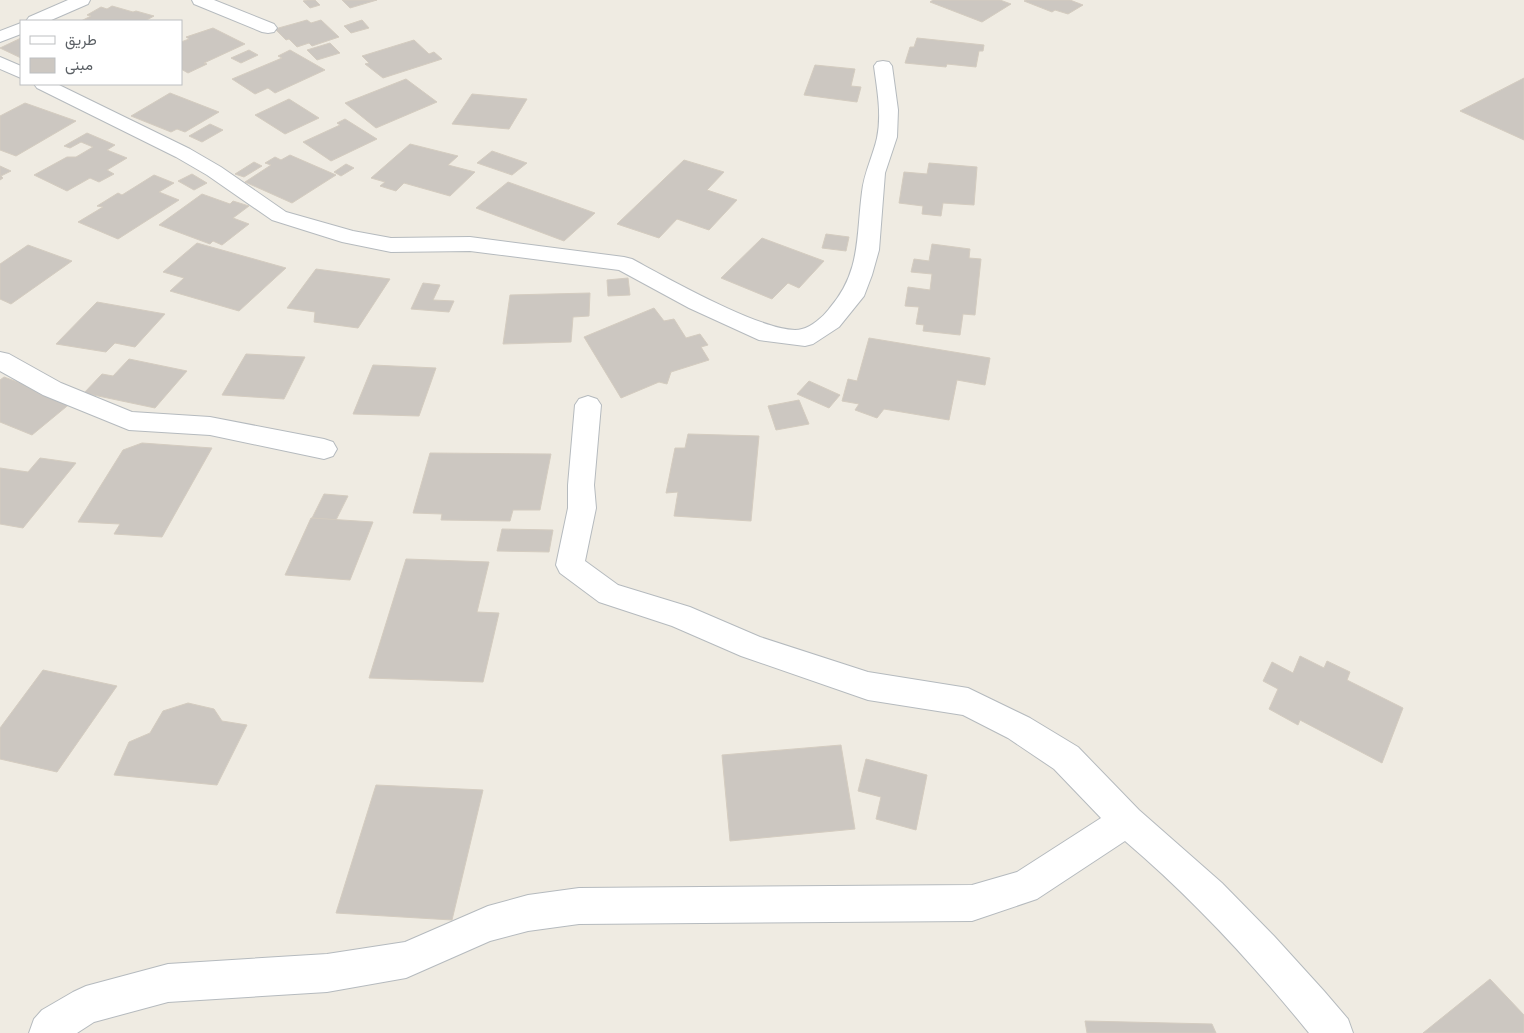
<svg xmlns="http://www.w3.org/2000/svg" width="1524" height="1033" viewBox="0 0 1524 1033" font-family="'PT Sans',Vazirmatn,sans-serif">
<rect width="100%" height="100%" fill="#efebe2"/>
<g fill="#ccc7c1" stroke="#d4ccc0">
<polygon points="307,0 315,0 320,5 310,8 303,1"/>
<polygon points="342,0 377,0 350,8"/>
<polygon points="933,0 1000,0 1011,4 982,22 930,2"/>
<polygon points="1026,0 1070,0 1083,5 1068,14 1055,10 1052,12 1024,1"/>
<polygon points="112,6 133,12 136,11 154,16 145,21 81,21 91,16 87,15 101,7 107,9"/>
<polygon points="307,20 311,23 321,20 339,37 312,46 309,43 297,47 289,39 286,40 275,29"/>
<polygon points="362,20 369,28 351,33 344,26"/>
<polygon points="213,28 245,44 204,63 207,64 188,73 181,69 181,42 189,39 186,37"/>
<polygon points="21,38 21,58 0,48"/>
<polygon points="917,38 984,45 983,51 979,51 976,67 947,64 946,67 905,63 910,47 914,47"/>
<polygon points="414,40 429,54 434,52 442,59 383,78 365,64 369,63 362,56"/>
<polygon points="330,43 340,53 317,60 307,50"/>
<polygon points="249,50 258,55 241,63 231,58"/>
<polygon points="290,50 325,70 275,93 268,88 255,94 232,79 282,58 278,56"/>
<polygon points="815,65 855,69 851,86 861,87 857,102 804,95"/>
<polygon points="1524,78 1524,140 1460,111"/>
<polygon points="406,79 437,102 376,128 345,103"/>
<polygon points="170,93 219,112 185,132 177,129 171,132 131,116"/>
<polygon points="472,94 527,99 509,129 452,124"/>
<polygon points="289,99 319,118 285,134 255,115"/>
<polygon points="25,103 76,121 16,156 0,150 0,116"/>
<polygon points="345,119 377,139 331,161 303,142 340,125 337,123"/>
<polygon points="210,124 223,130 202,142 189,136"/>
<polygon points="87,133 115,145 107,150 127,158 107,170 114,174 99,182 90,178 67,191 34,175 67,157 76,157 93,147 81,142 70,148 64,146"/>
<polygon points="410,144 458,156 448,165 475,172 450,196 404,183 396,191 380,186 385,182 371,178"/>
<polygon points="492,151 527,163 512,175 477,163"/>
<polygon points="290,155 336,175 292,203 245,182 271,165 265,163 275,157 281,160"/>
<polygon points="684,160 724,172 707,190 737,200 709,230 677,219 659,238 617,224"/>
<polygon points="254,162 262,166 244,177 235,174"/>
<polygon points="929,163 977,167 974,205 943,203 941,216 922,214 923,206 899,203 904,172 927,174"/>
<polygon points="346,164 354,168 341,176 334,172"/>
<polygon points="0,166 11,171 1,176 3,178 0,180"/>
<polygon points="192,174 207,183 194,190 178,181"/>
<polygon points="154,175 174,183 159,192 179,200 118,239 78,222 103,207 97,206 118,193 122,195"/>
<polygon points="508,182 595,213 564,241 476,208"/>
<polygon points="202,194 230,204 233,201 249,206 233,218 249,224 222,245 213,241 210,244 159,225"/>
<polygon points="826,234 849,237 846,251 822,248"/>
<polygon points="762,238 824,261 799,288 788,283 772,299 721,278"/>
<polygon points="197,243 286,268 239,311 170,291 184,278 163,272"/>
<polygon points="932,244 970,249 969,258 981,259 975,315 963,314 960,335 923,331 924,325 916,324 919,307 905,306 908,287 930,290 932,274 911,272 914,259 929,261"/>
<polygon points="28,245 72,261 11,304 0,299 0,264"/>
<polygon points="316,269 390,279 358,328 314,322 315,312 287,308"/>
<polygon points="628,278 630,295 608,296 607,280"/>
<polygon points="423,283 440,285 433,300 454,301 449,312 411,309"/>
<polygon points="590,293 589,316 573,317 571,342 503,344 510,295"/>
<polygon points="97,302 165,314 135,347 115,343 106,352 56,344"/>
<polygon points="654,308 664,321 674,319 686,338 700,334 708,345 701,347 709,360 671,372 667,384 659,382 621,398 584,337"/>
<polygon points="869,338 990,358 985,385 957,380 949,420 884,409 877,418 855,410 859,404 842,401 848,379 857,381"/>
<polygon points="246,354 305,357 284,399 222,395"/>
<polygon points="129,359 187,371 155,408 84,393 102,374 113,376"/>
<polygon points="373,365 436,368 419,416 353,414"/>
<polygon points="4,377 72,402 32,435 0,422 0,380"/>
<polygon points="809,381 840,395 829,408 797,394"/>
<polygon points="799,400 809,424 776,430 768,406"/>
<polygon points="688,434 759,436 751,521 674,516 678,492 666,493 675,448 685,448"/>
<polygon points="142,443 212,448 162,537 114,534 120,524 78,522 123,450"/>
<polygon points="430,453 551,454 540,510 513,510 510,521 441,520 442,514 413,513"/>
<polygon points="40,458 76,463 23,528 0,524 0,468 28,472"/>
<polygon points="324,494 348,496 336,520 312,518"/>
<polygon points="311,518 373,522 350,580 285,575"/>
<polygon points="502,529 553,530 549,552 497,551"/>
<polygon points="406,559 489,562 477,612 499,613 483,682 369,678"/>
<polygon points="1300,656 1324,668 1327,661 1350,672 1347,680 1403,708 1382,763 1300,720 1298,725 1269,709 1278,689 1263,681 1272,662 1293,673"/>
<polygon points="43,670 117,686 57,772 0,759 0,728"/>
<polygon points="188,703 214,709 222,721 247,725 217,785 114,775 129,742 150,733 163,711"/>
<polygon points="841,745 855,829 730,841 722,755"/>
<polygon points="866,759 927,775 916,830 876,819 881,797 858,791"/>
<polygon points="376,785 483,790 452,920 336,913"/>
<polygon points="1490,979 1524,1015 1524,1033 1423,1033"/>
<polygon points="1085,1021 1212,1024 1216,1033 1087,1033"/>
</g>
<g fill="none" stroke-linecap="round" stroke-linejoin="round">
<g stroke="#b5babe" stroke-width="2">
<g id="minor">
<polygon points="68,0 90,0 88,4 49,21 26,21 29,17"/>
<polygon points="192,0 214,0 274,24 277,28 274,32 268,33 262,32 194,4"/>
<polygon points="21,23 21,34 0,42 0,31"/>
<polygon points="0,57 21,66 21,78 0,69"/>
<path d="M883,61L889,62L892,66L898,110L897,137L885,173L879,250L872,275L864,296L839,327L813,344L805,346L759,340L689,308L619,270L470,251L391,252L342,242L272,220L207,175L176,157L37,88L34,84H57L190,149L221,167L286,212L353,231L391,238L470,237L624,257L632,259C662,275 772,338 802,329C811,327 823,317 829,309C861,272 856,238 862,192C864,173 873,156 877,138C882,114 877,89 874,66L877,62Z"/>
<polygon points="0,352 9,354 61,383 132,412 210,417 324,439 333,442 337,449 333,456 324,459 210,435 129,430 43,395 0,371"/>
<path d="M588,396L597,399L601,405L594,485L596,508L585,561L618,585L690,607L760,637L868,672L968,688L1030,718L1078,747L1139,810L1222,883L1274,936L1324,991L1348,1019L1353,1033H1309C1253,964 1193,899 1125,841L1037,899L972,921L579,924L528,931L490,941L406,978L327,992L168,1002L94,1022L77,1033H29L34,1019L42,1010L73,992L86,986L168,964L327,954L405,942L488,906L528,895L579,888L972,885L1017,872L1101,818L1054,769L1008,738L963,715L868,700L741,656L672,626L599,602L560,573L556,565L568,508V485L575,405L579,399Z"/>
</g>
</g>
<use href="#minor" fill="#fff" fill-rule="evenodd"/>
</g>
<rect x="20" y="20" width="162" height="65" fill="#ffffff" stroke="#bdbfc1"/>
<rect x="30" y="36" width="25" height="8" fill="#ffffff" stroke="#bdbfc1"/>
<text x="65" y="45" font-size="15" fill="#5b6065">طريق</text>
<rect x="30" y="58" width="25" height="15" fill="#ccc7c1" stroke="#bdbfc1"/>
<text x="65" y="70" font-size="15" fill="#5b6065">مبنى</text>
</svg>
